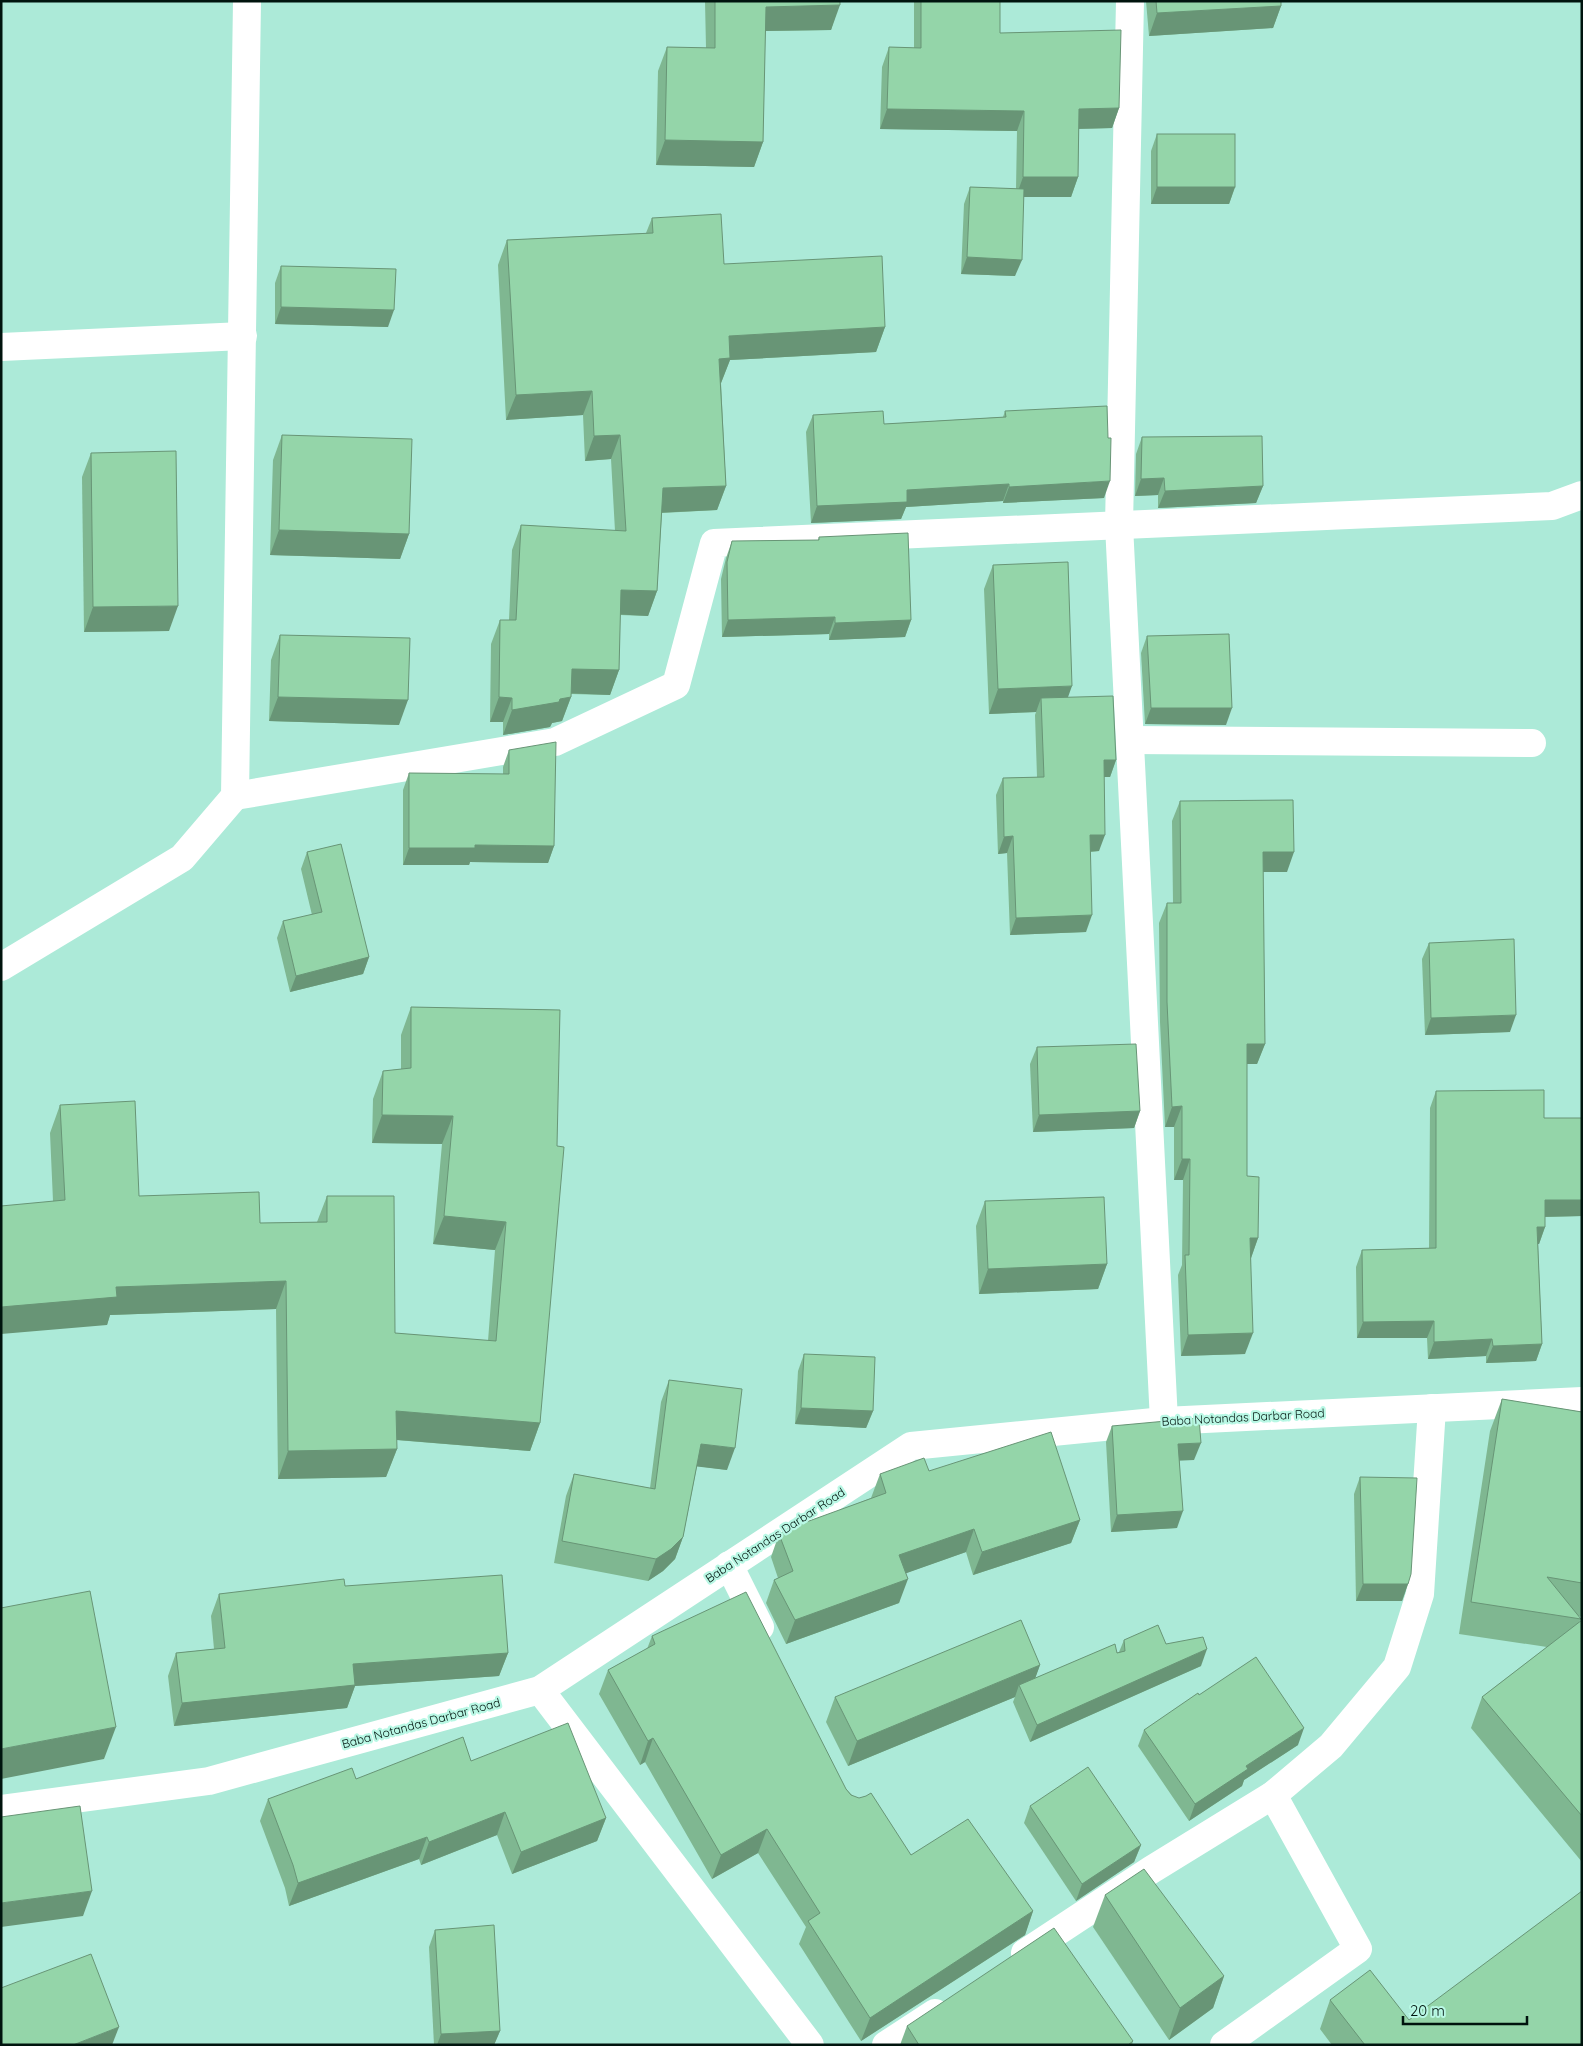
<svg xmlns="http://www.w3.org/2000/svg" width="1583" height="2046" viewBox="0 0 1583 2046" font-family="Quicksand,sans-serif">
<rect width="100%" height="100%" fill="#acead8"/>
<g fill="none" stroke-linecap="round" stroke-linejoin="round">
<g stroke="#fff" stroke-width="28">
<polyline points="1130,1 1119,525 1164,1421"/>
<polyline points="1,347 243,336"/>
<polyline points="1130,740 1532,743"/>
<polyline points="235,796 555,742 676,685 714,543 1552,506 1582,495"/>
<polyline points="1,967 182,858 235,796 247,1"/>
<polyline points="729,1565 760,1627"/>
<polyline points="540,1690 810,2045"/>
<polyline points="1,1809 209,1781 540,1690 911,1446 1164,1421 1582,1401"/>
<polyline points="1025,1953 1151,1870 1273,1795 1331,1746 1397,1667 1420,1594 1432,1408"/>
<polyline points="886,2045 935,2013"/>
<polyline points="1224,2045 1358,1949 1273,1795"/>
</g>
</g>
<g fill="#7fb791">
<polygon points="705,1 840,1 831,30 765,31 763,142 754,167 656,165 658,71 667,47 706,48"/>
<polygon points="914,1 1000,1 1000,33 1119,108 1112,128 1079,129 1078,177 1071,197 1024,197 1015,276 961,274 964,204 970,187 1016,189 1017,131 880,129 882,67 889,47 914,48"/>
<polygon points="1146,1 1281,1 1281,6 1273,28 1149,36"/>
<polygon points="1157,134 1235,187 1229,204 1151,204 1151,151"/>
<polygon points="652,218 724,264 885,327 876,352 730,360 721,383 726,486 717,510 662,513 657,591 648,616 620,615 619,670 610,695 571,694 571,697 562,721 552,723 550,727 503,735 503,722 490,722 491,644 500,620 509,620 512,550 521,525 615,531 611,459 585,461 583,415 506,420 498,265 507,240 646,233"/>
<polygon points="281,266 388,327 275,324 275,283"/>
<polygon points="1005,411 1104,498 1003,503 1003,501 906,507 901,519 811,523 806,432 813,415 884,424 1003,417"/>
<polygon points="282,435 409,534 400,559 270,555 273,460"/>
<polygon points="1142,437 1263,486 1256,503 1158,508 1158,495 1135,496 1136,454"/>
<polygon points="91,453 169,631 84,632 82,477"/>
<polygon points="819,537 911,620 905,637 829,640 829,634 722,637 721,579 726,558 732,541 818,540"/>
<polygon points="993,565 1068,698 1116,760 1110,777 1104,777 1099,851 1090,852 1086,932 1010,935 1007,853 998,854 996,795 1003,778 1037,777 1035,715 1036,712 989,714 984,589"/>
<polygon points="280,635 399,725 269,721 271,660"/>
<polygon points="1147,636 1226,725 1145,724 1141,653"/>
<polygon points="509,750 554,846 548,863 470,862 469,865 403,865 403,790 409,773 503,774 503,767"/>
<polygon points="1180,801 1287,872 1263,872 1265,1044 1257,1064 1247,1064 1247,1176 1258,1238 1251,1258 1245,1354 1181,1356 1178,1275 1182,1265 1183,1180 1174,1180 1174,1127 1165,1127 1160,1022 1159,923 1167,903 1173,903 1172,821"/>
<polygon points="307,852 369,957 363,974 290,992 277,938 283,921 312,915 301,869"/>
<polygon points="1429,943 1510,1032 1425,1035 1422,959"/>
<polygon points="411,1007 560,1010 540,1423 530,1451 396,1440 397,1449 386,1477 278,1479 276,1309 110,1315 107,1325 53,1201 50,1133 60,1105 139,1196 260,1223 317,1222 327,1196 395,1333 488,1341 495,1250 433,1244 442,1144 372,1143 373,1099 383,1071 401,1069 401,1035"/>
<polygon points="1037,1047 1140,1111 1134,1128 1033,1132 1030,1064"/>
<polygon points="1436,1091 1544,1118 1582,1118 1582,1216 1545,1217 1545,1227 1539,1244 1538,1244 1542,1344 1536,1361 1486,1363 1486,1356 1428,1359 1427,1338 1357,1338 1356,1267 1362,1250 1429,1248 1430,1108"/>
<polygon points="985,1201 1107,1264 1098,1289 979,1294 976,1226"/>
<polygon points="804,1354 873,1411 866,1428 795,1424 798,1371"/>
<polygon points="669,1380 727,1470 697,1466 683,1537 675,1559 663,1571 648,1581 554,1563 566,1496 574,1474 650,1488 661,1402"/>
<polygon points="1502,1399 1582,1412 1582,1617 1578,1616 1581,1619 1579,1622 1582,1620 1582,1862 1471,1728 1482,1697 1547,1647 1459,1634 1490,1431"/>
<polygon points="1112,1426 1194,1460 1180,1460 1177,1528 1111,1532 1106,1442"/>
<polygon points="929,1471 1080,1520 1071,1543 973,1575 966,1552 906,1573 899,1603 786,1644 766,1603 774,1580 778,1578 771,1557 779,1534 871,1498 880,1474"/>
<polygon points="1360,1477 1408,1584 1402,1601 1356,1601 1354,1494"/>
<polygon points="345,1586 508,1653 499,1676 355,1686 347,1708 174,1726 168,1676 176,1653 214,1649 211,1616 219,1594"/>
<polygon points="652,1636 846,1789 911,1855 1033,1911 1025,1935 861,2041 799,1944 806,1927 758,1853 712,1879 645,1762 640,1765 599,1694 608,1670 647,1649"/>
<polygon points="1124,1640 1166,1644 1201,1666 1030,1742 1013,1702 1015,1697 848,1766 826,1722 835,1697 1040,1665 1035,1678 1119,1652"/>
<polygon points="1199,1695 1298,1745 1244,1780 1242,1786 1189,1821 1138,1746 1144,1730"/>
<polygon points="471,1761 606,1818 597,1841 512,1874 497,1835 421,1865 419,1859 289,1906 285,1888 260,1821 268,1799 356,1779"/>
<polygon points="1030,1806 1141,1845 1134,1862 1076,1901 1024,1823"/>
<polygon points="1105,1895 1224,1976 1213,2008 1169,2040 1093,1927"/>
<polygon points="435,1930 500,2031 494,2045 434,2045 429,1947"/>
<polygon points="1330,2000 1409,2020 1582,2045 1332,2045 1320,2029"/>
<polygon points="907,2026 1133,2041 1132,2045 900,2045"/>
</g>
<g fill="#689576">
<polygon points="840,5 831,30 757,31 766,7"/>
<polygon points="1281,6 1273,28 1149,36 1157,13"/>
<polygon points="1119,108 1112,128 1072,129 1079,109"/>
<polygon points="887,109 1024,111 1017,131 880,129"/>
<polygon points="665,140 763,142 754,167 656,165"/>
<polygon points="1023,177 1078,177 1071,197 1016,197"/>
<polygon points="1157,187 1235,187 1229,204 1151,204"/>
<polygon points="967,257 1022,260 1015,276 961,274"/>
<polygon points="281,307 394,310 388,327 275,324"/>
<polygon points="885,327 876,352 730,360 721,383 710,384 719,359 729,336"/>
<polygon points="592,391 583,415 506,420 516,395"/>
<polygon points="620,435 611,459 585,461 594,436"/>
<polygon points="1164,478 1158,495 1135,496 1141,479"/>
<polygon points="1110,481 1104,498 1003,503 1009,487"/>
<polygon points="1009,484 1003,501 906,507 901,519 811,523 817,506 907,490"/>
<polygon points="726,486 717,510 654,513 663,488"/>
<polygon points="1263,486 1256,503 1158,508 1165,491"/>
<polygon points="279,530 409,534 400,559 270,555"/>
<polygon points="621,590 657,591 648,616 612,614"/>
<polygon points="178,606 169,631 84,632 93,607"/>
<polygon points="835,617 829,634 722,637 728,620"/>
<polygon points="911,620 905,637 829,640 835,623"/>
<polygon points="572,669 619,670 610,695 563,693"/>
<polygon points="1072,686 1063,711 1041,698 1036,712 989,714 998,689"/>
<polygon points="278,697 408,700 399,725 269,721"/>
<polygon points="499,697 512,698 503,722 490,722"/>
<polygon points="571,697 562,721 552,723 550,727 503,735 512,710 560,699"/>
<polygon points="1151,708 1232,708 1226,725 1145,724"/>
<polygon points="1104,760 1116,760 1110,777 1097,777"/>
<polygon points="1090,835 1105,835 1099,851 1084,852"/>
<polygon points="1013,836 1007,853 998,854 1004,837"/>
<polygon points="475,845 554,846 548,863 470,862 469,865 403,865 409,848"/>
<polygon points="1263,852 1294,852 1287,872 1255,872"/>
<polygon points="1092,915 1086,932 1010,935 1016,918"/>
<polygon points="369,957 363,974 290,992 296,976"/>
<polygon points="1516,1015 1510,1032 1425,1035 1431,1018"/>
<polygon points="1247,1044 1265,1044 1257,1064 1240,1064"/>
<polygon points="1182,1106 1174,1127 1165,1127 1172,1107"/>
<polygon points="1140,1111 1134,1128 1033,1132 1039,1115"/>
<polygon points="382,1115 453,1116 442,1144 372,1143"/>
<polygon points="1182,1159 1190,1159 1183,1180 1174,1180"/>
<polygon points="1545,1200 1582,1200 1582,1216 1538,1217"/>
<polygon points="444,1216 506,1222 495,1250 433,1244"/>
<polygon points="1537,1227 1545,1227 1539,1244 1531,1244"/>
<polygon points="1250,1238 1258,1238 1251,1258"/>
<polygon points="1107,1264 1098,1289 979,1294 988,1269"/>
<polygon points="286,1281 276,1309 110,1315 107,1325 1,1334 1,1307 116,1287"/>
<polygon points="1434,1321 1427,1338 1357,1338 1363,1322"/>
<polygon points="1253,1333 1245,1354 1181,1356 1188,1335"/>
<polygon points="1492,1339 1486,1356 1428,1359 1434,1342"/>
<polygon points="1542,1344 1536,1361 1486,1363 1493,1346"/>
<polygon points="801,1408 873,1411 866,1428 795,1424"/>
<polygon points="396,1411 540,1423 530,1451 386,1439"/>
<polygon points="1201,1443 1194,1460 1172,1461 1178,1444"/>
<polygon points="701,1444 735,1448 727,1470 693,1466"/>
<polygon points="397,1449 386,1477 278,1479 288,1451"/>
<polygon points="1183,1511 1177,1528 1111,1532 1117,1515"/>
<polygon points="1080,1520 1071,1543 973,1575 982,1552"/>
<polygon points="974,1529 966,1552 890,1579 899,1555"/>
<polygon points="683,1537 675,1559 663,1571 648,1581 656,1559"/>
<polygon points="908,1579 899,1603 786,1644 795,1620"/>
<polygon points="1363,1584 1408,1584 1402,1601 1356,1601"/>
<polygon points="1207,1649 1201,1666 1030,1742 1037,1725"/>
<polygon points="508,1653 499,1676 355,1686 347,1708 174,1726 182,1703 353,1664"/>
<polygon points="1040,1665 1031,1690 1019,1685 1015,1697 848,1766 857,1741"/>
<polygon points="116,1727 104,1759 1,1779 1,1749"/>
<polygon points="1304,1728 1298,1745 1244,1780 1242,1786 1189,1821 1195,1804 1246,1766"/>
<polygon points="653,1738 645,1762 640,1765 648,1741"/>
<polygon points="505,1812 497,1835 421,1865 429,1842"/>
<polygon points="606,1818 597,1841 512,1874 521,1852"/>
<polygon points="767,1829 758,1853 712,1879 721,1855"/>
<polygon points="427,1837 419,1859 289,1906 298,1883"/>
<polygon points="1141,1845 1134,1862 1076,1901 1082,1884"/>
<polygon points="92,1891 83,1916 1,1927 1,1903"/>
<polygon points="1033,1911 1025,1935 861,2041 870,2018"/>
<polygon points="1224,1976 1213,2008 1169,2040 1180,2008"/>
<polygon points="119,2027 112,2045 73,2045"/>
<polygon points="500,2031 494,2045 437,2045 441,2034"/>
</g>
<g fill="#94d5a9" stroke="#689576">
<polygon points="715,1 840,1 840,5 766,7 763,142 665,140 667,47 715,48"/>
<polygon points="921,1 1000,1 1000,33 1121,30 1119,108 1079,109 1078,177 1023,177 1024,111 887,109 889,47 921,48"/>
<polygon points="1156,1 1281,1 1281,6 1157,13"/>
<rect x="1157" y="134" width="78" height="53"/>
<polygon points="970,187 1024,189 1022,260 967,257"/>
<polygon points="721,214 724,264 882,256 885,327 729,336 730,358 719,359 726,486 663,488 657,591 621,590 619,670 572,669 571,697 560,699 559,702 512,710 512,698 499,697 500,620 516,620 521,525 626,531 620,435 594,436 592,391 516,395 507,240 653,233 652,218"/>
<polygon points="281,266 396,269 394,310 281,307"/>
<polygon points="1107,406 1108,438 1111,438 1110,481 1009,487 1009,484 907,490 907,502 817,506 813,415 883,411 884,424 1006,417 1005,411"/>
<polygon points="282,435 412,439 409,534 279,530"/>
<polygon points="1262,436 1263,486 1165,491 1164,478 1141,479 1142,437"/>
<polygon points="176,451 178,606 93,607 91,453"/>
<polygon points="908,533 911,620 835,623 835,617 728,620 727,562 732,541 819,540 819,537"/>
<polygon points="1068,562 1072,686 998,689 993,565"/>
<polygon points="1229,634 1232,708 1151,708 1147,636"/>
<polygon points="280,635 410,638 408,700 278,697"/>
<polygon points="1113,696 1116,760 1104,760 1105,835 1090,835 1092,915 1016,918 1013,836 1004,837 1003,778 1044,777 1041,698"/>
<polygon points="556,742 554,846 475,845 475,848 409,848 409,773 509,774 509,750"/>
<polygon points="1293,800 1294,852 1263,852 1265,1044 1247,1044 1247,1176 1259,1177 1258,1238 1250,1238 1253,1333 1188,1335 1185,1255 1189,1255 1190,1159 1182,1159 1182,1106 1172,1107 1167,1002 1167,903 1181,903 1180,801"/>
<polygon points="341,844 369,957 296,976 283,921 322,912 307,852"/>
<polygon points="1514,939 1516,1015 1431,1018 1429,943"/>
<polygon points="411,1007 560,1010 557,1146 564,1147 540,1423 396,1411 397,1449 288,1451 286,1281 116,1287 117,1297 1,1307 1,1206 65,1200 60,1105 135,1101 139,1196 259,1192 260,1223 327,1222 327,1196 394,1196 395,1333 496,1341 506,1222 444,1216 453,1116 382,1115 383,1071 411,1068"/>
<polygon points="1136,1044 1140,1111 1039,1115 1037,1047"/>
<polygon points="1544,1090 1544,1118 1582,1118 1582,1200 1545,1200 1545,1227 1537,1227 1542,1344 1493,1346 1492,1339 1434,1342 1434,1321 1363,1322 1362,1250 1436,1248 1436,1091"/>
<polygon points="1104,1197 1107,1264 988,1269 985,1201"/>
<polygon points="804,1354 875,1357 873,1411 801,1408"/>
<polygon points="669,1380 742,1389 735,1448 701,1444 683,1537 671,1549 656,1559 562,1541 574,1474 655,1489"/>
<polygon points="1502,1399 1582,1412 1582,1583 1547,1577 1581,1619 1471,1602"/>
<polygon points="1199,1418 1201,1443 1178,1444 1183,1511 1117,1515 1112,1426"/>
<polygon points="1051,1432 1080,1520 982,1552 974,1529 899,1555 908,1579 795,1620 774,1580 793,1571 779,1534 787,1529 886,1493 880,1474 924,1458 929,1471"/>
<polygon points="1360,1477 1417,1478 1411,1574 1408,1584 1363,1584"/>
<polygon points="502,1575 508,1653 353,1664 355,1685 182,1703 176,1653 225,1648 219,1594 344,1579 345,1586"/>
<polygon points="90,1591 116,1727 1,1749 1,1608"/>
<polygon points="746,1592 846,1789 851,1795 859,1798 866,1796 871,1793 911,1855 968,1819 1033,1911 870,2018 808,1921 820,1913 767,1829 721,1855 653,1738 648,1741 608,1670 655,1644 652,1636"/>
<polygon points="1021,1620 1040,1665 857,1741 835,1697"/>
<polygon points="1582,1620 1582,1816 1482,1697"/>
<polygon points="1158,1625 1166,1644 1203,1637 1207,1649 1037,1725 1019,1685 1115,1644 1117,1653 1125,1651 1124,1640"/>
<polygon points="1256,1657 1304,1728 1246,1766 1248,1769 1195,1804 1144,1730 1198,1693 1199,1695"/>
<polygon points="568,1723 606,1818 521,1852 505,1812 429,1842 427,1837 298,1883 293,1865 268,1799 352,1768 356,1779 463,1737 471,1761"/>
<polygon points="1088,1767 1141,1845 1082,1884 1030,1806"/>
<polygon points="80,1806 92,1891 1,1903 1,1817"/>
<polygon points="1144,1869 1224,1976 1180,2008 1105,1895"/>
<polygon points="1582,1891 1582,2045 1365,2045 1330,2000 1370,1970 1409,2020"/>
<polygon points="494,1925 500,2031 441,2034 435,1930"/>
<polygon points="1054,1928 1133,2041 1128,2045 919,2045 907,2026"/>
<polygon points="91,1954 119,2027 73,2045 1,2045 1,1988"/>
</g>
<g text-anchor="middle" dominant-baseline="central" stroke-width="4.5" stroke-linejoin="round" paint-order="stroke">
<g font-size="12" fill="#00140e" stroke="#b9f8e5">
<text transform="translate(1243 1417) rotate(-3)">Baba Notandas Darbar Road</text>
<text transform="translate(775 1535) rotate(-33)">Baba Notandas Darbar Road</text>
<text transform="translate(421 1723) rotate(-15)">Baba Notandas Darbar Road</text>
</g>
</g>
<rect width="1583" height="2046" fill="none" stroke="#00140e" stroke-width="5"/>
<path d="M1403 2016v8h124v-8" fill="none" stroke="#00140e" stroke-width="2.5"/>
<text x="1410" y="2016" font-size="15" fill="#00140e" stroke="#b9f8e5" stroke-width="4" paint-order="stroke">20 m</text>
</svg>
